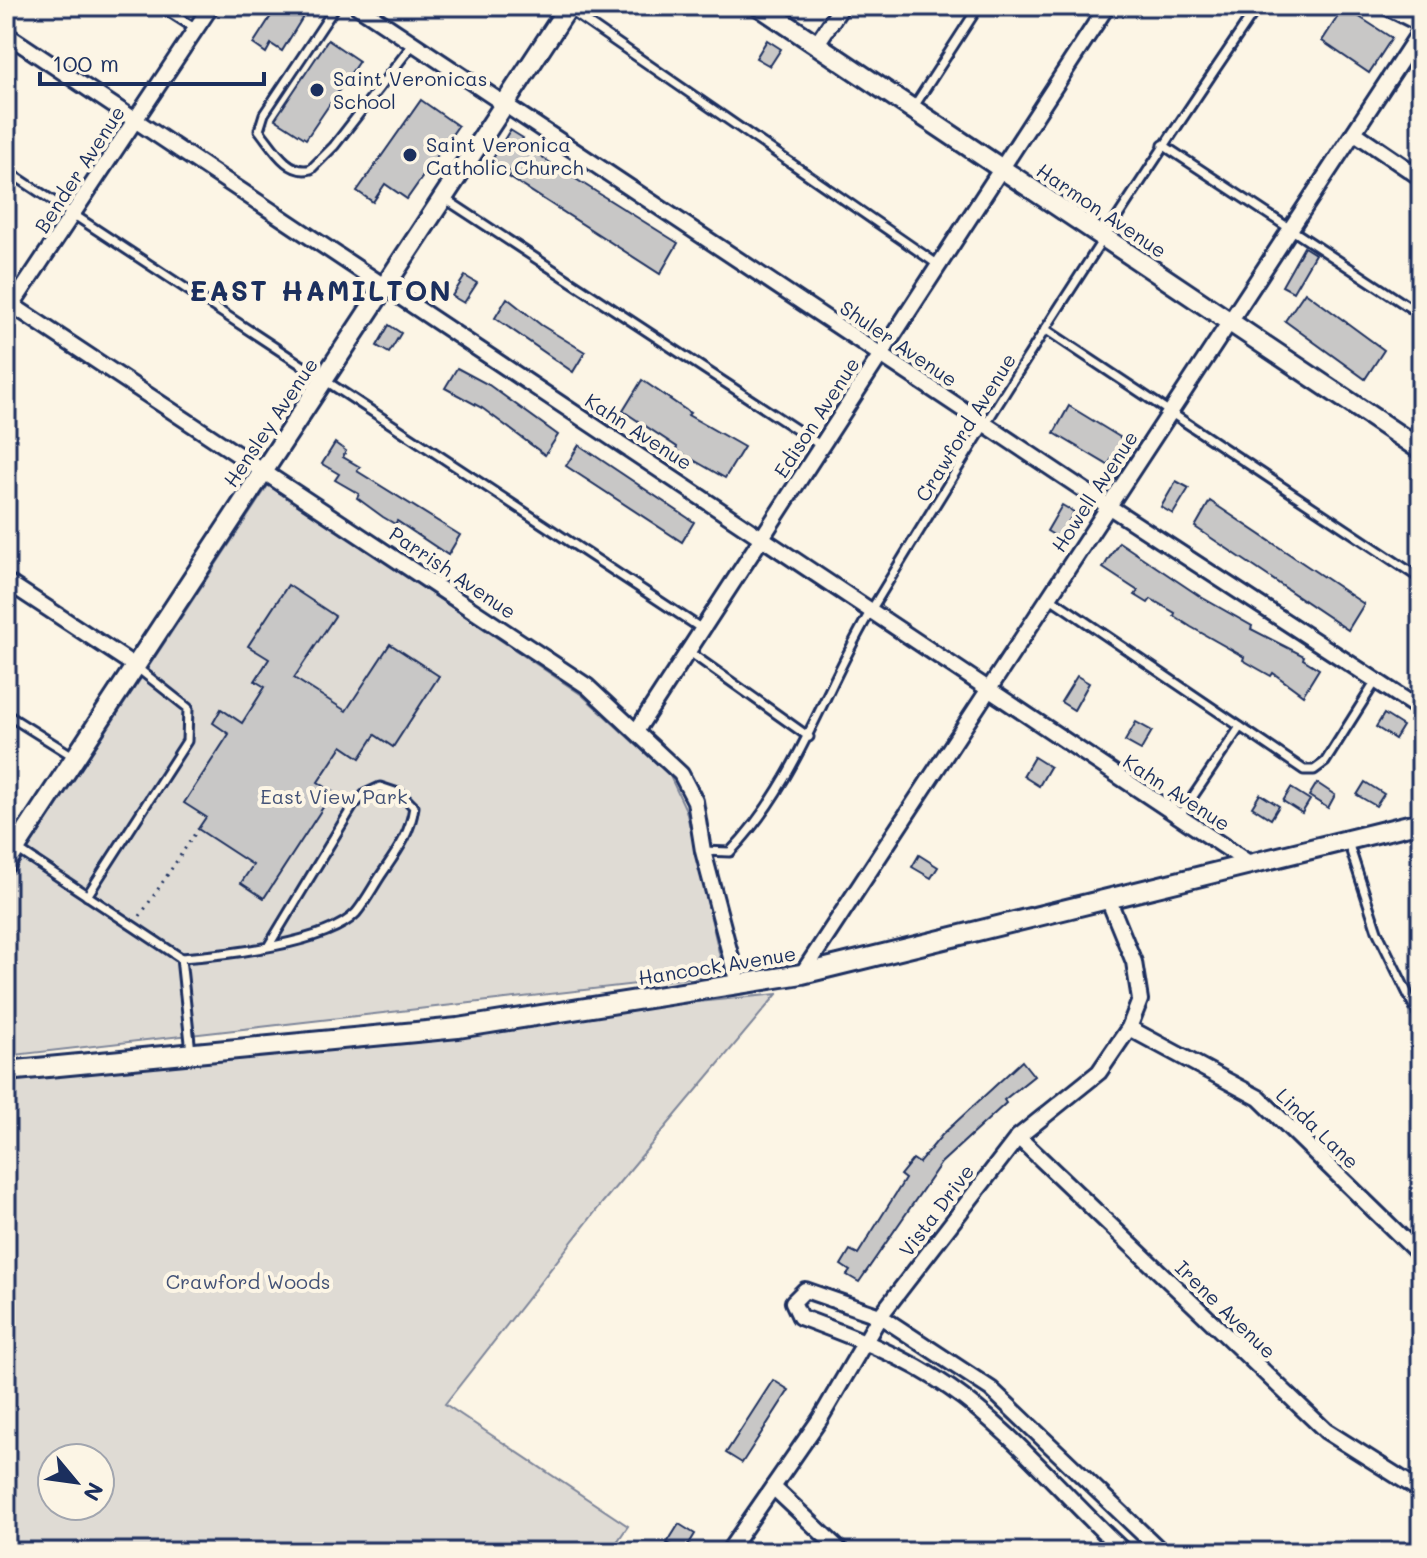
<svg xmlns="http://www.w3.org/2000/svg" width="1427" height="1558" viewBox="0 0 1427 1558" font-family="Mali,sans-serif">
<rect width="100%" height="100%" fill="#fcf5e5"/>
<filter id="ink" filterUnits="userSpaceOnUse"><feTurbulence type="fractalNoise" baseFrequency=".0125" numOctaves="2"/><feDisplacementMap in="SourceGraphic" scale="16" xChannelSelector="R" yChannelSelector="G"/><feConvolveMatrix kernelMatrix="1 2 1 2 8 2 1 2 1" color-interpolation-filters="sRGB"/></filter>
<g filter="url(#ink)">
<g fill="#dfdbd4" stroke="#7d8599" stroke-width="2" fill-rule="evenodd">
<polygon points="269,484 582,695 670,776 686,810 724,974 6,1056 6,883"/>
<path d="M777,994L603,1202L445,1404L628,1526L610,1552H6V1071ZM52,1458H100V1506H52Z"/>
</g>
<g fill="#c8c7c6" stroke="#1b2f5e" stroke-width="2">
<polygon points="256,6 297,6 306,12 282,51 271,44 266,53 253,44 271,16"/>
<polygon points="1344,7 1392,38 1369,73 1322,41"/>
<polygon points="328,40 359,61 306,139 275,119"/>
<polygon points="767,40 781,49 770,66 756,58"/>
<polygon points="421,100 458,126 407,199 385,184 373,202 357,191"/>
<polygon points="510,130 523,138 521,142 555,166 678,243 660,274 509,177 511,172 492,160"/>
<polygon points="1304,247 1315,254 1293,292 1282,286"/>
<polygon points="465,276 477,283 464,303 452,296"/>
<polygon points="1305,292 1384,350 1365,379 1285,321"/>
<polygon points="507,298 541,325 585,352 573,372 495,318"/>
<polygon points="389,325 401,333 389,353 377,346"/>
<polygon points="457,368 489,385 558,435 545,455 482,408 445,388"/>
<polygon points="642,380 690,413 688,415 744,447 725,478 676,450 677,447 623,411"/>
<polygon points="1069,406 1123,439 1108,465 1054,433"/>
<polygon points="335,443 346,451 343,457 360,467 357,471 460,535 448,555 397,521 395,524 383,517 357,498 359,494 335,480 339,474 322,464"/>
<polygon points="579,445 694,522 682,542 566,466"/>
<polygon points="1176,481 1189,488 1173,514 1161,507"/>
<polygon points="1210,501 1364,604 1348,630 1195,527"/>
<polygon points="1062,505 1074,512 1059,538 1047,531"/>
<polygon points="1119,542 1201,597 1252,626 1251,629 1304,656 1303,659 1319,669 1303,695 1273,673 1271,676 1255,667 1243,660 1244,657 1191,627 1174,616 1175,613 1151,599 1148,603 1135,595 1138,591 1103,568"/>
<polygon points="288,585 335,616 294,678 346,711 390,644 439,676 393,747 375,735 360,758 342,746 318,782 333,792 264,898 241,883 253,865 198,829 206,817 184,803 229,734 213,723 221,709 242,723 265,687 255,681 269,659 248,646"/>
<polygon points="1077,676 1089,683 1074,710 1061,702"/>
<polygon points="1384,714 1403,726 1395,739 1376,727"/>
<polygon points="1136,722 1152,731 1141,750 1125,741"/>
<polygon points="1034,757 1050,767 1039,786 1023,776"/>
<polygon points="1365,782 1384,794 1376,806 1357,795"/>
<polygon points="1317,783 1335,795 1328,808 1309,796"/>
<polygon points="1291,788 1310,800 1302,813 1283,801"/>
<polygon points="1260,794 1279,806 1271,819 1252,807"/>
<polygon points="919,855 938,867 931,878 912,867"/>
<polygon points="1022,1061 1034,1076 1004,1100 1006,1103 941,1163 859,1282 847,1275 850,1271 841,1265 850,1250 858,1254 905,1179 900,1175 913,1159 919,1163 942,1135"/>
<polygon points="773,1380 789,1390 742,1463 726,1453"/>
<polygon points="679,1524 695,1534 684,1552 667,1543"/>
</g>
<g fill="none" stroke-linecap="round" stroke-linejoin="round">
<g stroke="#1b2f5e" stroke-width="13">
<g id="service">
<polyline points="160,6 196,29"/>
<path d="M336,6L264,114L259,130C272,146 288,176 311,169L334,146L413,44"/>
<polyline points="568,9 937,264"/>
<polyline points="913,108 979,6"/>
<polyline points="1163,145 1421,315"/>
<polyline points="6,170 702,629"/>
<polyline points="444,198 820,445"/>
<polyline points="1045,329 1421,579"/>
<polyline points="1049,597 1304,770 1314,770 1325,762 1376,681"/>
<polyline points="688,651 809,737"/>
<polyline points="6,714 73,756"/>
<polyline points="1179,817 1240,727"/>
<polyline points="1348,842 1377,931 1421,1021"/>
<polyline points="17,849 181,958 191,1052"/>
<path d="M703,851L730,852C797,783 824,688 873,607C996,403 1124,203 1258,6"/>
<polyline points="87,896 187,741 188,708 135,666"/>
<path d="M181,958C223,955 327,944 356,913C366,901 374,885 383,872C398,850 410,834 414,807L401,794L380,787L365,794L353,806L269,945"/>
</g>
</g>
<g stroke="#1b2f5e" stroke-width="20">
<g id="minor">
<polyline points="357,6 1108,506 1421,710"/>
<polyline points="1385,6 1421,24"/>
<polyline points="6,34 1249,863"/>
<polyline points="816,45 842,6"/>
<polyline points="1355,133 1421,178"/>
<polyline points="6,301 587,686 681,774 695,801 703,851 738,984"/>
<polyline points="6,314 211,6"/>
<polyline points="6,581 135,666"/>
<polyline points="637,730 1107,6"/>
<polyline points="802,974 1421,30"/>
<polyline points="1129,1028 1259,1098 1421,1256"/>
<polyline points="1018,1137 1326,1431 1421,1491"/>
<polyline points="773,1487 842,1552"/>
<polyline points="728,1552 820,1419 880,1316 1018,1137 1099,1072 1129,1028 1140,1000 1134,962 1109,901"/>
<path d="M1125,1552C1066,1499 1015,1433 950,1388C905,1356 851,1336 800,1317L793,1302L805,1290L880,1316L991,1389L1162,1552"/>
</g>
</g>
<g stroke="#1b2f5e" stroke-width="24">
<g id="tertiary">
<polyline points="759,6 1421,450"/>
<polyline points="6,863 569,6"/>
<polyline points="6,1071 458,1028 802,974 1421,822"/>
</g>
</g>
<polyline stroke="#1b2f5e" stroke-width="3" stroke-dasharray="2 6" stroke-linecap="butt" points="140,916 198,829"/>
<use href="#service" stroke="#fcf5e5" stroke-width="7"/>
<use href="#minor" stroke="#fcf5e5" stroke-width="14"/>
<use href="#tertiary" stroke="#fcf5e5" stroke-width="18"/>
</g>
</g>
<g fill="#1b2f5e" stroke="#fcf5e5" stroke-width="3">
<circle cx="317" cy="90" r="8"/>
<circle cx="410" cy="155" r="8"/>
</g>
<g text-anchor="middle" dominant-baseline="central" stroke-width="8" stroke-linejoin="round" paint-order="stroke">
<g font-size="20" fill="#1b2f5e" stroke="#fcf5e5" text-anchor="start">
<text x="333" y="78">Saint Veronicas<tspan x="333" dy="23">School</tspan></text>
<text x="426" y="144">Saint Veronica<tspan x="426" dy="23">Catholic Church</tspan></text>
</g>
<g font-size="20" fill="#1b2f5e" stroke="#fcf5e5">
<text transform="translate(79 169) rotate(-57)">Bender Avenue</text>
<text transform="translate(1102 210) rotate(34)">Harmon Avenue</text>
<text transform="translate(899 343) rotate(34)">Shuler Avenue</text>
<text transform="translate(816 417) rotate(-57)">Edison Avenue</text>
<text transform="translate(270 422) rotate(-56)">Hensley Avenue</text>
<text transform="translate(965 427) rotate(-58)">Crawford Avenue</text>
<text transform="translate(639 431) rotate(33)">Kahn Avenue</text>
<text transform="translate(1094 491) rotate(-57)">Howell Avenue</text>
<text transform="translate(453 572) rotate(34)">Parrish Avenue</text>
<text transform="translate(1177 792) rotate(33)">Kahn Avenue</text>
<text transform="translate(717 965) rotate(-9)">Hancock Avenue</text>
<text transform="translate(1318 1128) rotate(44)">Linda Lane</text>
<text transform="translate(936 1210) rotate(-53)">Vista Drive</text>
<text transform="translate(1226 1309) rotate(44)">Irene Avenue</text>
</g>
<g font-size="20" fill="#425176" stroke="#fcf5e5">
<text x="334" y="796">East View Park</text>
<text x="248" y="1281">Crawford Woods</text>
</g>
<g font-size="28" font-weight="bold" letter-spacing="2" fill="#1b2f5e" stroke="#fcf5e5">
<text x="321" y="290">EAST HAMILTON</text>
</g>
</g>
<rect width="1427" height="1558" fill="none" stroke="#fcf5e5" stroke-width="32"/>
<rect x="16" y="16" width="1395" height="1526" fill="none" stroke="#1b2f5e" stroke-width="3" filter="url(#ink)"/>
<g transform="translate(76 1482) rotate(119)"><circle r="38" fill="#fcf5e5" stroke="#a2a6af" stroke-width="2"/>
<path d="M0-6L14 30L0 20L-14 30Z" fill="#1b2f5e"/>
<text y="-12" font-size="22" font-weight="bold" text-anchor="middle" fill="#1b2f5e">N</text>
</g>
<path d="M40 72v12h224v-12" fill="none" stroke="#1b2f5e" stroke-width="4"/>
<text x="52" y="72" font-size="24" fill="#1b2f5e" stroke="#fcf5e5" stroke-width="6" paint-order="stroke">100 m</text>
</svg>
